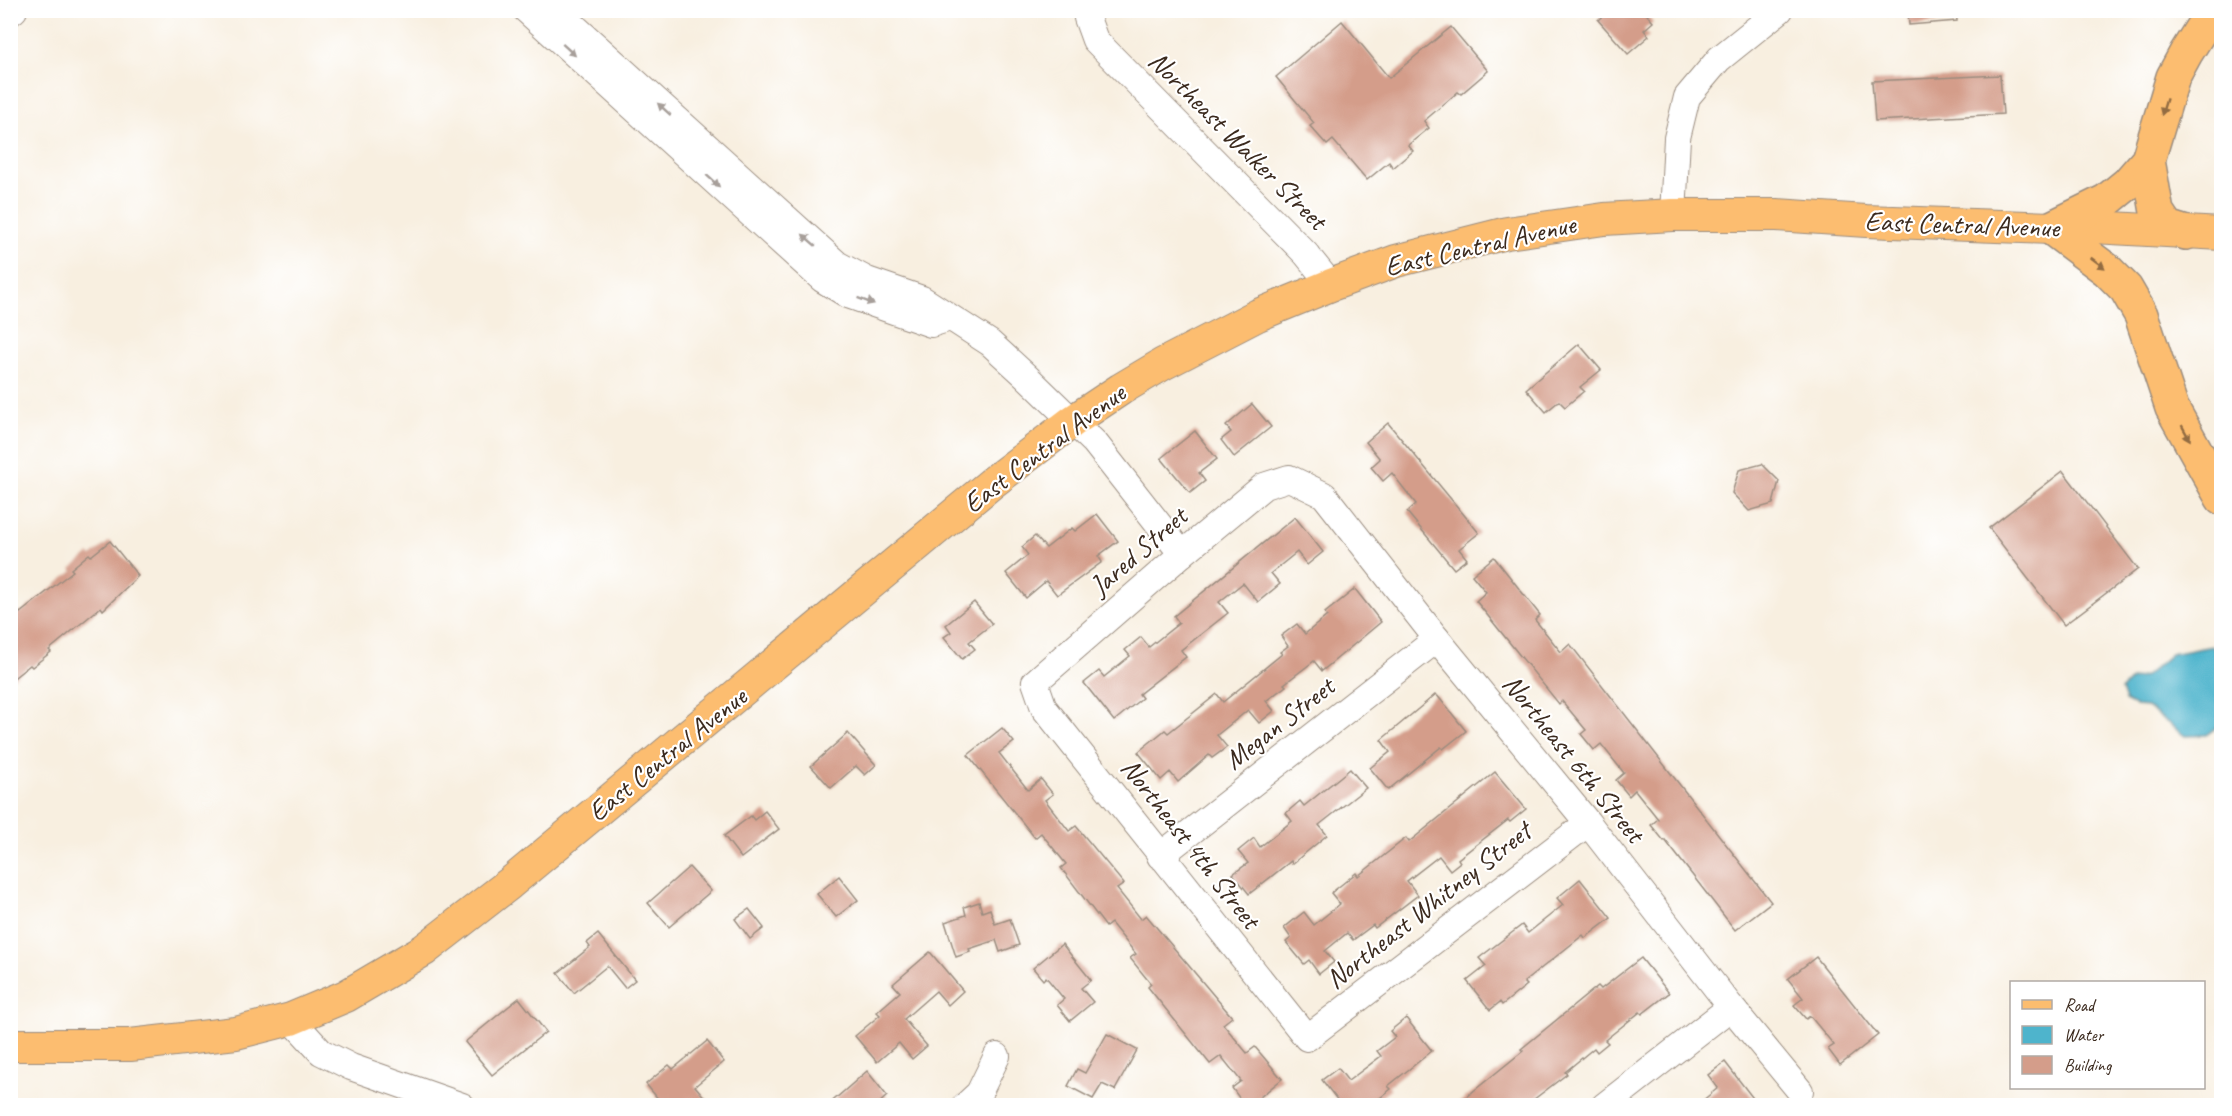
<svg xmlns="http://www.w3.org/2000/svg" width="2232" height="1116" viewBox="0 0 2232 1116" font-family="Caveat,sans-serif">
<rect width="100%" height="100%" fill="#fff"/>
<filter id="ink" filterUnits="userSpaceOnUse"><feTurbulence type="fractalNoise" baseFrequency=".0167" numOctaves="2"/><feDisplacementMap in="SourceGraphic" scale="12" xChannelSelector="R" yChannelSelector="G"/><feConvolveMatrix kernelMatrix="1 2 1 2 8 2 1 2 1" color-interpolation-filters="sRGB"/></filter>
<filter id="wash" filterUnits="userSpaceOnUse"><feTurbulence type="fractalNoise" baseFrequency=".008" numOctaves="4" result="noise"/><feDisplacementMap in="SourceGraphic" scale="24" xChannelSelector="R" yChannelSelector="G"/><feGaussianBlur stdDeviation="1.35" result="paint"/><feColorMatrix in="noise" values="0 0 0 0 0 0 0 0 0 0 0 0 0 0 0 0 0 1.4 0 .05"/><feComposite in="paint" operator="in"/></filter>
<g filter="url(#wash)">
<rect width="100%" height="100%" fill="#f8efe0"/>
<polygon fill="#4eb4cc" stroke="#446f75" stroke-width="1.5" points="2212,646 2221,658 2221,724 2206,735 2185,736 2147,707 2135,706 2125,701 2121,690 2131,680 2147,675 2171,654"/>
<g id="blocks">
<g fill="#d49d8a">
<polygon points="1609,10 1643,10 1653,22 1644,30 1649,36 1628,54 1598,20"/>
<polygon points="1908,10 1956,10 1957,21 1909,25"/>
<polygon points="1342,21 1389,78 1451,27 1488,71 1461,94 1458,92 1424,121 1429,128 1408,145 1413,151 1393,168 1389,162 1367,180 1333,140 1327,145 1310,126 1314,123 1276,77"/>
<polygon points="2000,75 2003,114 1875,121 1872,81"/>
<polygon points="1579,344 1601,370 1580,387 1584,391 1565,407 1559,401 1546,412 1526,389"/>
<polygon points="1252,404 1271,427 1234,457 1221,440 1231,432 1226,426"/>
<polygon points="1388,423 1479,533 1459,549 1467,559 1454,569 1407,512 1416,504 1392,473 1383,481 1371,467 1380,459 1366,442"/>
<polygon points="1195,431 1217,459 1199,473 1205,481 1190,493 1161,458"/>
<polygon points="1762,464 1779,481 1773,504 1749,511 1732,493 1739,470"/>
<polygon points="2063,471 2138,569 2064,625 1989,528"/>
<polygon points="1097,514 1118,541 1098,556 1102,562 1057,595 1046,581 1026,598 1006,573 1028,555 1022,547 1035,536 1046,548 1072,528 1075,531"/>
<polygon points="1295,517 1323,552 1307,565 1297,552 1271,573 1280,584 1258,602 1243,583 1219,602 1228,613 1181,650 1186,657 1139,694 1142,698 1114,721 1084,683 1099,671 1104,677 1130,656 1125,650 1141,637 1149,647 1179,623 1174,616"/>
<polygon points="110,541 138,576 103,610 101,607 49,650 51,652 32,667 30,665 10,681 10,618 18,611 20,613 73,571 71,569 89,554 91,556"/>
<polygon points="1494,557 1540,615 1535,620 1561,652 1570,644 1771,902 1735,930 1665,840 1664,841 1651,825 1658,819 1635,790 1629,796 1616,780 1624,773 1601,744 1594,750 1581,734 1586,730 1562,701 1559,704 1476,601 1486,592 1472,575"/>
<polygon points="1355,589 1381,622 1322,671 1314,661 1284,684 1286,686 1266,701 1274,711 1259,723 1248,710 1217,735 1227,747 1212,758 1209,755 1178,782 1170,772 1161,780 1138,752 1165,730 1168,733 1217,694 1223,702 1282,654 1280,652 1288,646 1281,636 1297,624 1305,634 1327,616 1325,613"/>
<polygon points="974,602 992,624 969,642 975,649 962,659 944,637 951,632 946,625"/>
<polygon points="1436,694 1466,731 1443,749 1441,747 1388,790 1370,768 1390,752 1381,740"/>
<polygon points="1002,728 1014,742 999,753 1028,790 1041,779 1053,794 1045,800 1069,831 1076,826 1124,884 1117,889 1141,919 1146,915 1232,1017 1223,1024 1247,1053 1255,1047 1282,1079 1249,1106 1245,1106 1232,1088 1241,1081 1221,1056 1210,1064 1148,987 1151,984 1130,958 1136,954 1111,923 1106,927 1061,868 1066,864 1041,833 1035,838 968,755"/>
<polygon points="848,733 876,765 865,775 856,766 831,788 811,766"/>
<polygon points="1350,769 1366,788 1319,825 1327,835 1292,864 1291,861 1249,894 1233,874 1248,863 1238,851 1254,838 1260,847 1292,821 1286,813 1300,801 1304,806"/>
<polygon points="1495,772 1526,809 1510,822 1508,820 1458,859 1460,862 1450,870 1439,856 1407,881 1418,895 1375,928 1373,925 1353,940 1347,933 1325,951 1334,962 1319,974 1309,960 1304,964 1286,942 1291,938 1284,928 1304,912 1314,925 1340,904 1331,893 1356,873 1358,876 1406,838 1409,842"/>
<polygon points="765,811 779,829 741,858 724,836 751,816 754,820"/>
<polygon points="689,867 711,891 669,927 648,903"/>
<polygon points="839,876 858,900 836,917 817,894"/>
<polygon points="1580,879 1611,918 1585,938 1583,935 1524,982 1527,985 1502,1005 1500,1002 1490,1010 1467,981 1486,966 1479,958 1522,925 1528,933 1563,905 1557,898"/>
<polygon points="979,902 982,912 990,909 995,924 1010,919 1019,945 1000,952 996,940 969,949 970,952 956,957 945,922 966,915 964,907"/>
<polygon points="749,909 764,928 750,939 735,919"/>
<polygon points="598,934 635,980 625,988 607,966 574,993 558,973 590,947 587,943"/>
<polygon points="1062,944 1091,980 1081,988 1093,1002 1070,1021 1057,1005 1064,999 1046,977 1043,980 1033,968"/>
<polygon points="930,952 963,991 948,1005 936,991 904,1019 927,1046 912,1059 899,1043 877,1062 855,1036 880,1015 877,1012 900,992 893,984"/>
<polygon points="1816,957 1878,1035 1840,1065 1828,1049 1834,1045 1810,1016 1806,1019 1794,1005 1803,998 1788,979"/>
<polygon points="1641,958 1669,993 1642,1014 1640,1012 1605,1040 1608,1043 1597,1052 1594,1048 1565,1072 1567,1074 1525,1106 1455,1106 1523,1051 1521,1049 1598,986 1601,989"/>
<polygon points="519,998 546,1032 492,1075 465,1042"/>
<polygon points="1406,1018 1432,1051 1388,1086 1391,1089 1370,1106 1342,1106 1322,1080 1338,1068 1348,1081 1381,1056 1377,1051 1395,1037 1390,1031"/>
<polygon points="1107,1034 1137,1050 1115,1090 1102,1084 1093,1099 1068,1086 1077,1069 1085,1073"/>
<polygon points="707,1041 724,1062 695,1086 712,1106 664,1106 646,1084 669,1065 673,1069"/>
<polygon points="1725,1062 1759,1106 1696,1106 1718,1088 1708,1075"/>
<polygon points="867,1071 887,1096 876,1106 827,1106"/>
</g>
</g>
</g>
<g filter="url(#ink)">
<use href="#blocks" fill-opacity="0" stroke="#9a8c7f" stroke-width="1.5"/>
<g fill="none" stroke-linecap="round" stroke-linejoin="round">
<g stroke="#9a8c7f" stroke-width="28">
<g id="minor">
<polyline points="526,10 822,279 848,295 931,324 950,318"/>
<polyline points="556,10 837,264 867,280 922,299 990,343 1026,376 1095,443 1182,554"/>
<polyline points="1092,10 1087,18 1095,40 1306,254 1331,285"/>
<polyline points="10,13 14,10"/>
<polyline points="1673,215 1677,138 1687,97 1719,59 1780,10"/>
<polyline points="1588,823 1307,1038 1044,708 1035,682 1182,554 1264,486 1289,478 1324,495 1437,639 1588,823 1731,1007 1800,1091"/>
<polyline points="1160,856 1437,639"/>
<polyline points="291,1019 321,1052 351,1067 462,1106"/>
<polyline points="965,1106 979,1093 997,1056"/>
<polyline points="1604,1106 1731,1007"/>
</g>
</g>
<g stroke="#9a8c7f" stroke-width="34">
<polyline id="major" points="10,1045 130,1045 236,1033 291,1019 346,996 424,950 509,884 993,482 1073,421 1121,389 1163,364 1258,315 1331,285 1396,261 1507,233 1604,219 1673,215 1777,215 1866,221 2051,228 2093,227 2222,234"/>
</g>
<g stroke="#9a8c7f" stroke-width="36">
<g id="highway">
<polyline points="2213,10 2186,53 2173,77 2148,160 2127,184 2106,201 2051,228 2107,270 2126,289 2141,315 2172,408 2222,498"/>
<polyline points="2148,160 2157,212 2167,227 2186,233"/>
</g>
</g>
<use href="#minor" stroke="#fff" stroke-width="26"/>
<use href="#major" stroke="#fcbd6f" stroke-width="32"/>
<use href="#highway" stroke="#fcbd6f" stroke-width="33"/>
</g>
<defs><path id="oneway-solid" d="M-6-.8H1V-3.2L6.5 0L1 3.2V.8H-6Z" transform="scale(1.5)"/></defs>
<g fill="#a79f9a">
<use href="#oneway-solid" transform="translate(569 50) rotate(42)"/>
<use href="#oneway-solid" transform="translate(664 109) rotate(-138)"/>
<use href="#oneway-solid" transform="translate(713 181) rotate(42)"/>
<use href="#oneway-solid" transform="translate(809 240) rotate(-139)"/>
<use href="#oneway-solid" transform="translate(866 301) rotate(20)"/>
</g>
<g fill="#926c42">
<use href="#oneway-solid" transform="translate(2164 107) rotate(107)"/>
<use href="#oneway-solid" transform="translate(2098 263) rotate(37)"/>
<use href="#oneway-solid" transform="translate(2186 433) rotate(61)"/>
</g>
</g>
<g text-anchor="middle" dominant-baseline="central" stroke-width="4.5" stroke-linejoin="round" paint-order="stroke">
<g font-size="28" fill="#3b2a1e" stroke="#fff">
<text transform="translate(1238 140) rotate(45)">Northeast Walker Street</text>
<text transform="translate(1962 224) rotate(2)">East Central Avenue</text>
<text transform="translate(1480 245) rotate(-13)">East Central Avenue</text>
<text transform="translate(1044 448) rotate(-37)">East Central Avenue</text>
<text transform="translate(1138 551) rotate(-41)">Jared Street</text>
<text transform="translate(1279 723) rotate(-38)">Megan Street</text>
<text transform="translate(667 754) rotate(-39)">East Central Avenue</text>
<text transform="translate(1574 758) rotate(51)">Northeast 6th Street</text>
<text transform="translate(1191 843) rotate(52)">Northeast 4th Street</text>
<text transform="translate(1428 905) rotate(-38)">Northeast Whitney Street</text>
</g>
</g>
<rect width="2232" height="1116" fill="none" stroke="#fff" stroke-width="36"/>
<rect x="2010" y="981" width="195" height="108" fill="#ffffff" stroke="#b1aaa5" stroke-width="1.5"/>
<rect x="2022" y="1000" width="30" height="9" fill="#fcbd6f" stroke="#b1aaa5" stroke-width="1.5"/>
<text x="2064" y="1011" font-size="18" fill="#3b2a1e">Road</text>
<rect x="2022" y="1026" width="30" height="18" fill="#4eb4cc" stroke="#b1aaa5" stroke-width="1.5"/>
<text x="2064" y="1041" font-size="18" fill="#3b2a1e">Water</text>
<rect x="2022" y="1056" width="30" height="18" fill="#d49d8a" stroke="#b1aaa5" stroke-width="1.5"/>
<text x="2064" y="1071" font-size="18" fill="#3b2a1e">Building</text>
</svg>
